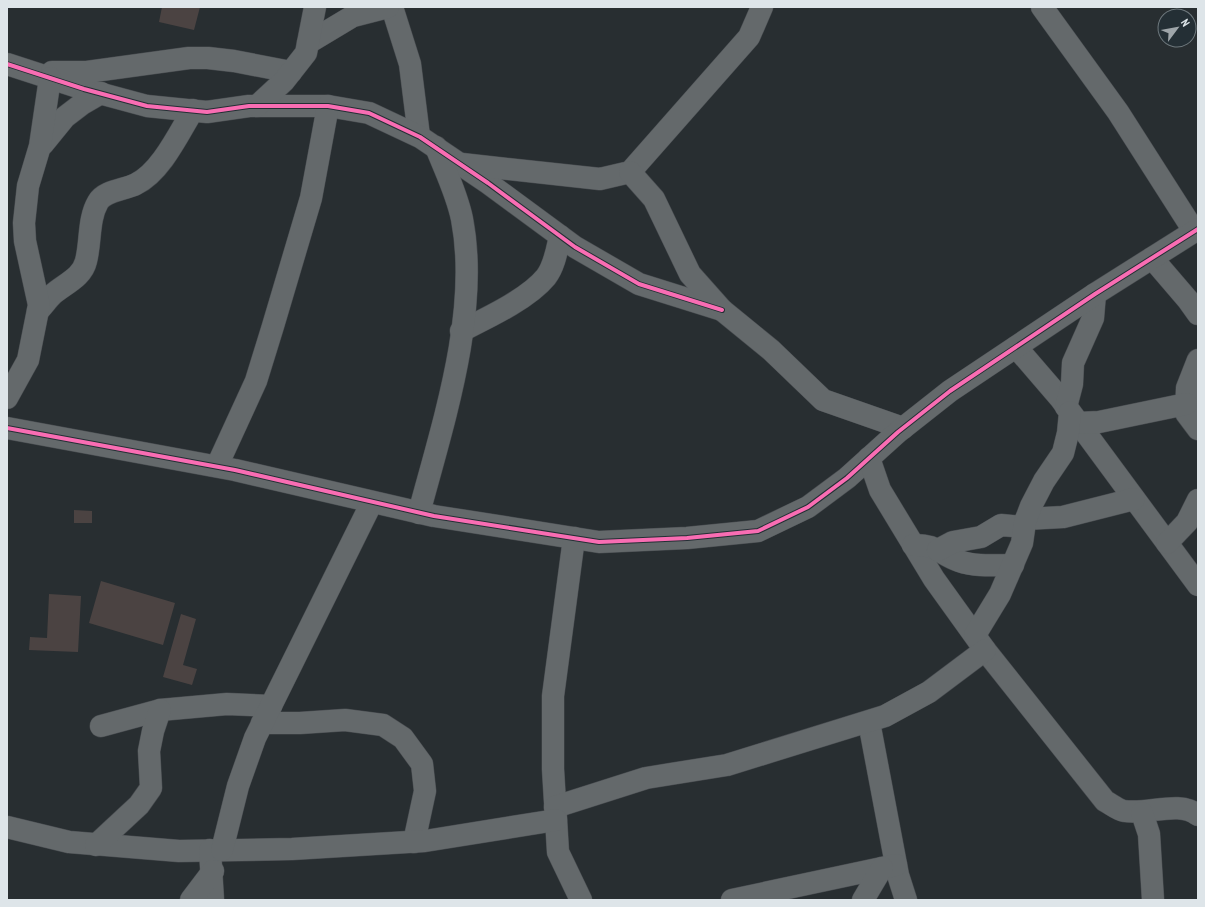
<svg xmlns="http://www.w3.org/2000/svg" width="1205" height="907" viewBox="0 0 1205 907" font-family="'PT Sans Narrow',sans-serif">
<rect width="100%" height="100%" fill="#282e31"/>
<g fill="#4b4342">
<polygon points="162,7 200,7 194,30 159,22"/>
<polygon points="74,510 92,511 92,523 74,523"/>
<polygon points="101,581 175,603 163,645 89,623"/>
<polygon points="49,594 81,596 78,652 29,650 30,637 47,638"/>
<polygon points="181,614 196,619 183,665 197,669 192,685 163,677"/>
</g>
<g fill="none" stroke-linecap="round" stroke-linejoin="round">
<g stroke="#474b4f" stroke-width="23">
<g id="minor">
<polyline points="392,7 410,64 419,136"/>
<polyline points="1042,7 1118,112 1194,231"/>
<polyline points="308,43 353,16 388,7"/>
<polyline points="7,64 84,89 147,106 207,112 249,106 328,106 369,113 420,137 488,183 575,247 639,284 722,310"/>
<polyline points="52,72 87,72 189,58 208,58 234,61 291,72"/>
<polyline points="257,106 284,81 306,53 315,7"/>
<polyline points="43,144 65,117 82,104 101,93"/>
<polyline points="462,164 600,179 630,172 749,37 762,7"/>
<polyline points="630,172 654,199 690,274 722,310 771,350 823,400 903,428"/>
<polyline points="1152,258 1188,300 1198,314"/>
<path d="M38,311C43,306 47,300 52,295C64,284 82,278 86,261C91,242 88,219 98,202C105,190 125,190 136,184C161,172 179,133 193,110"/>
<path d="M461,331C487,318 528,299 546,277C555,265 557,249 560,236"/>
<polyline points="1016,347 1060,398 1198,585"/>
<polyline points="1198,360 1187,388 1186,413 1198,429"/>
<polyline points="7,398 28,360 39,305 25,241 24,223 28,186 40,146 50,78"/>
<polyline points="1066,407 1072,384 1073,363 1093,318 1095,294"/>
<polyline points="1078,423 1099,422 1186,404"/>
<polyline points="7,428 235,470 434,516 599,542 687,538 758,531 808,507 847,478 898,432 950,391 1095,294 1198,229"/>
<path d="M869,458L880,490L934,579L985,650L1105,801C1111,804 1118,810 1124,811C1148,815 1179,800 1198,815"/>
<polyline points="217,466 256,381 273,326 311,198 328,106"/>
<path d="M419,513C443,423 480,312 462,219C457,194 445,170 436,147"/>
<polyline points="1026,519 1063,517 1134,499"/>
<polyline points="574,538 553,696 553,769 558,852 581,900"/>
<polyline points="1167,543 1187,522 1198,500"/>
<path d="M913,545C937,544 939,554 959,561C976,567 995,565 1013,565"/>
<polyline points="938,550 953,542 981,537 1001,525 1024,527"/>
<polyline points="975,635 1000,594 1022,543 1025,522 1031,506 1044,481 1063,453 1068,433 1070,412"/>
<polyline points="869,722 898,875 906,900"/>
<polyline points="262,723 300,723 345,720 383,725 403,738 422,764 425,791 414,842"/>
<polyline points="101,726 160,710 227,704 271,706"/>
<polyline points="555,807 646,778 727,765 885,716 929,692 985,650"/>
<polyline points="1142,813 1149,834 1153,900"/>
<polyline points="7,827 69,842 179,851 292,849 425,841 556,820"/>
<polyline points="96,845 139,805 151,788 149,751 153,731 160,710"/>
<polyline points="210,850 213,900"/>
<polyline points="222,850 238,786 255,738 372,502"/>
<polyline points="191,900 213,871"/>
<polyline points="732,900 896,865"/>
<polyline points="863,900 882,868"/>
</g>
</g>
<use href="#minor" stroke="#64696b" stroke-width="22"/>
<g stroke="#242f35" stroke-width="6">
<g id="cycleway">
<polyline points="7,64 84,89 147,106 207,112 249,106 328,106 369,113 420,137 488,183 575,247 639,284 722,310"/>
<polyline points="7,428 235,470 434,516 599,542 687,538 758,531 808,507 847,478 898,432 950,391 1095,294 1198,229"/>
</g>
</g>
<use href="#cycleway" stroke="#f96db3" stroke-width="4"/>
</g>
<rect width="1205" height="907" fill="none" stroke="#dee5e9" stroke-width="16"/>
<g transform="translate(1177 28) rotate(58)"><circle r="19" fill="#242f35" stroke="#6e787d"/>
<path d="M0-3L7 15L0 10L-7 15Z" fill="#9ea5a9"/>
<text y="-6" font-size="11" font-weight="bold" text-anchor="middle" fill="#dee5e9">N</text>
</g>
</svg>
